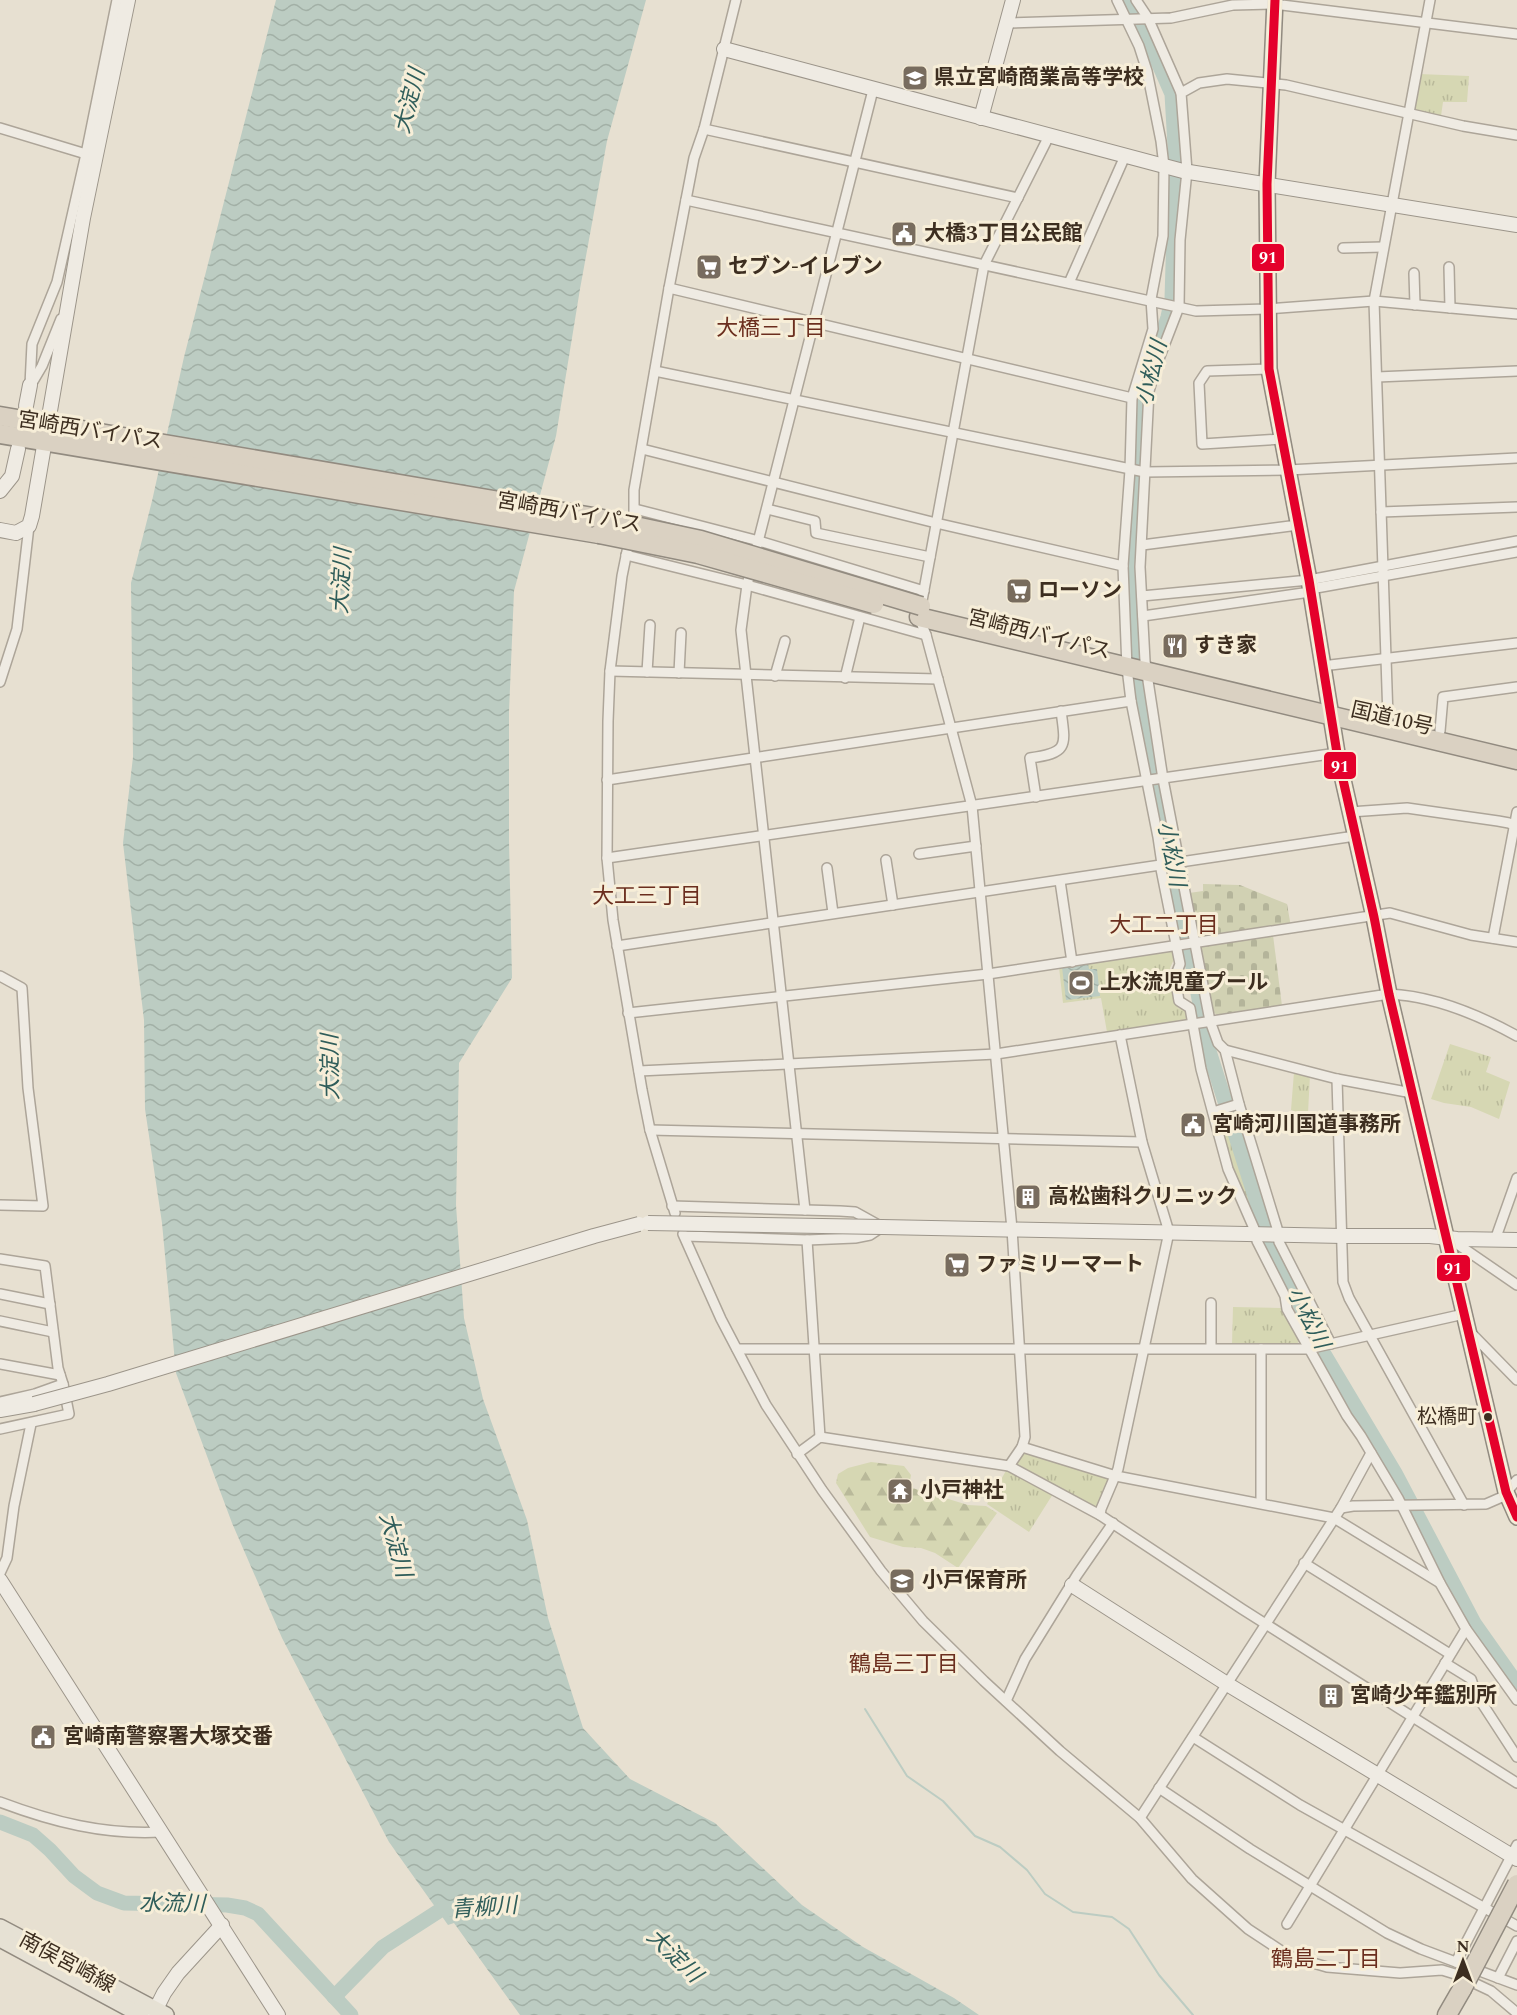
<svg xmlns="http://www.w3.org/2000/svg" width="1517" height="2015" viewBox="0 0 1517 2015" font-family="Spectral,'Noto Sans JP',serif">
<defs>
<pattern id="grass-tufts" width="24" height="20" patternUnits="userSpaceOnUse" patternTransform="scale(1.5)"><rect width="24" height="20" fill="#d6d7b3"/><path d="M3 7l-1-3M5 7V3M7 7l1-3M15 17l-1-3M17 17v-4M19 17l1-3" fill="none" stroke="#b9b99a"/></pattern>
<pattern id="forest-firs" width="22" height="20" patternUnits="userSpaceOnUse" patternTransform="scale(1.5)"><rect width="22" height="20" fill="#d6d7b3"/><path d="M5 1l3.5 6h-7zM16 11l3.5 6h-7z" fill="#b9b99a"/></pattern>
<pattern id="cemetery-stones" width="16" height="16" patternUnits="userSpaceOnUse" patternTransform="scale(1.5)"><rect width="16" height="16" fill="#d1d1b3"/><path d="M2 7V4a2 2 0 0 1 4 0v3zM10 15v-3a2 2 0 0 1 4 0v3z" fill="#b4b49a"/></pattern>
<pattern id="water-waves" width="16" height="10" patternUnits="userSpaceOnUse" patternTransform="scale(1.5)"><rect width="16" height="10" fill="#bcccc2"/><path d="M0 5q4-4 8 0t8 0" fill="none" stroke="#a2b0a6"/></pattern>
</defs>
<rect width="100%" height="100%" fill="#e7e0d1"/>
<g fill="url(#grass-tufts)">
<polygon points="1419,74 1469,76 1467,102 1443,102 1441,116 1416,111 1413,107"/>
<polygon points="1173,951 1176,955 1170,968 1178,1008 1189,1011 1187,1020 1107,1032 1101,998 1063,1003 1059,967"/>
<polygon points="1450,1044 1491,1057 1486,1072 1510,1082 1499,1119 1471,1107 1444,1103 1431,1099"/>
<polygon points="1294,1072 1310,1075 1308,1113 1334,1116 1334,1131 1293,1126 1294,1111 1291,1110"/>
<polygon points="1238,1107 1272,1223 1253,1222 1229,1169 1215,1114"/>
<polygon points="1233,1307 1281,1308 1299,1341 1297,1344 1232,1344"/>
<polygon points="1023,1451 1106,1476 1108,1481 1097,1508 1017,1465 1016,1463"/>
<polygon points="1007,1469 1053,1494 1029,1532 987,1504"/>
</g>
<polygon fill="url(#forest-firs)" points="871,1462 904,1466 911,1475 909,1487 968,1505 986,1506 997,1513 958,1568 935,1553 921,1548 903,1547 870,1537 836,1483 838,1474 848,1468"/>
<g fill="url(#cemetery-stones)">
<polygon points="1203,884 1240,885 1287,904 1291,927 1197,939 1189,893 1203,891"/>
<polygon points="1273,935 1282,1006 1217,1015 1212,1011 1200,949 1202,946"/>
</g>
<g fill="url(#water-waves)">
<polygon points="276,0 646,0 607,141 580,289 556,436 514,591 509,712 509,841 512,978 459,1063 456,1205 464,1318 483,1399 527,1520 548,1618 583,1728 630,1779 715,1823 802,1905 863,1947 954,1998 979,2015 520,2015 454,1923 448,1925 389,1842 282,1638 232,1523 176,1373 162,1223 145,1109 144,1020 123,843 133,757 131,583 152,501 184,357"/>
<polygon points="1088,964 1089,969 1097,969 1100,996 1066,1000 1062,967"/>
</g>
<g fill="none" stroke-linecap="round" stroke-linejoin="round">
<polyline stroke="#bcccc2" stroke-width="2" points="865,1709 907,1776 943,1801 975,1836 1000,1847 1027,1870 1045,1894 1073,1912 1112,1917 1129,1929 1159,1975 1193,2015"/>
<g stroke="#bcccc2" stroke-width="15">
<polyline points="1126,0 1151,46 1172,94 1176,163 1172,299 1168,317 1145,390 1140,425 1132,560 1140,690 1209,1051 1259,1209 1277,1257 1324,1354 1395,1473 1474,1623 1517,1684"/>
<polyline points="0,1822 33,1835 50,1850 74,1876 97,1893 124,1903 227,1905 245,1908 258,1914 351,2015"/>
<polyline points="334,1997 383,1947 442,1909 458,1908"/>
</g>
<g stroke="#ada599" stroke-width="12">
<g id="street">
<polyline points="1117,0 1139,46 1147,71 1161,141 1164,166 1163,236 1151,299 1153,329 1132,398 1130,470 1123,566 1127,668 1131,701 1158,837 1162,864 1161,869 1180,964 1175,977 1179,1001 1190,1008 1201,1069 1228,1169 1256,1233 1257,1241 1285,1296 1287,1309 1347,1416 1361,1436 1398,1498 1440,1583 1466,1629 1517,1700"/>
<polyline points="1136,0 1148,18 1181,93"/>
<polyline points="1007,23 1171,18 1233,5 1274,4 1517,34"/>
<polyline points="0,128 86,154"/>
<polyline points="704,129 1018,198"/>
<polyline points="686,200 1196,311 1267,309 1374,301 1517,314"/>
<polyline points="1343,248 1383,247"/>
<polyline points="1449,267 1450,308"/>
<polyline points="1414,273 1415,305"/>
<polyline points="1069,283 1125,156"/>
<polyline points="669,288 1132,398"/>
<polyline points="1269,369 1207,371 1199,383 1202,444 1282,439"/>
<polyline points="655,371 1145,472 1288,470 1517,458"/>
<polyline points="1377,377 1517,371"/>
<polyline points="32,383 42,366 61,319"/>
<polyline points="30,385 32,344 57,282 86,154 117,0"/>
<polyline points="642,449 936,523 1123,566"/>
<polyline points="635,509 759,541 924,591"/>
<polyline points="767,509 815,521 816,533 930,557"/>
<polyline points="1381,512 1517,507"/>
<polyline points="1142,545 1298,525"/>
<polyline points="626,555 747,585 926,635"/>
<polyline points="1142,596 1309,580 1517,541"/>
<polyline points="1143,616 1310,592 1316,588 1517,552"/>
<polyline points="1322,666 1517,643"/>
<polyline points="610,671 938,679"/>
<polyline points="647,672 650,625"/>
<polyline points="679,673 681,633"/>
<polyline points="775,676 785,641"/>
<polyline points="845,678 860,617"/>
<polyline points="0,682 17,629 29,526"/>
<polyline points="1388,718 1374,301 1430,0"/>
<polyline points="1440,731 1443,697 1517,687"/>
<polyline points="607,780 1131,701"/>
<path d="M1036,797L1030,758C1068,753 1066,747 1061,711"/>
<polyline points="1350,812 1407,808 1498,821 1509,823 1517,827"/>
<polyline points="919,854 976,846"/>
<polyline points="607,858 1337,753"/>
<polyline points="886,860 893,905"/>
<polyline points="827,868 833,913"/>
<polyline points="1060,881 1072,962"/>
<polyline points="1493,938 1517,812"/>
<polyline points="617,946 1355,836"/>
<polyline points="0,976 22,988 28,1088 43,1206 0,1205"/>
<polyline points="628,1013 988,974 1390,913 1471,935 1517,942"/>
<polyline points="1225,1050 1337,1079 1412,1093"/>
<path d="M639,1071L996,1054L1389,994C1433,996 1479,1015 1517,1036"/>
<polyline points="1337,1079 1343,1282 1349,1298 1464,1505"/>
<polyline points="1213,1112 1239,1104"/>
<polyline points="650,1130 1142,1142"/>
<polyline points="672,1206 840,1211 855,1212 882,1227 870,1235 855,1238 807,1240 685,1236"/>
<polyline points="805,1210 741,630 747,585 873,90"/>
<polyline points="675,1213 650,1130 642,1090 613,920 607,858 608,721 610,671 622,576 634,517 634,490 669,288 694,158 704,129 736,0"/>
<polyline points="683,1234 721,1319 766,1405 822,1490 881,1571 923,1621 984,1681 1060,1751 1140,1818 1192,1879 1248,1929 1289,1956 1327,1967 1400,1973 1442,1970 1455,1974 1491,1991 1517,2013"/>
<polyline points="1450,1239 1517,1285"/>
<polyline points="807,1240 820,1437"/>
<polyline points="1495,1240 1517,1178"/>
<polyline points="0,1259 45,1266 58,1368 63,1384 69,1414 0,1429"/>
<polyline points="0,1294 50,1304"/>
<polyline points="0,1321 53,1332"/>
<polyline points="1471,1333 1517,1380"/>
<polyline points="1331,1344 1279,1242 1277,1228 1239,1104 1225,1050 1218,1043 1210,1021 1163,779 1145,661 1140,567 1149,391 1157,364 1179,307 1180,240 1187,171 1181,93 1199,83 1227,79 1286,85 1463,126 1517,135"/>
<polyline points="1211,1348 1211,1303"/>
<polyline points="737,1349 1308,1349 1464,1314"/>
<polyline points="0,1364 60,1375"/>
<polyline points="0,1402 35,1394 63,1384"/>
<polyline points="1022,1447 1116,1476 1334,1518 1440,1583"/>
<polyline points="797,1454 820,1437 1009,1466 1100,1515 1242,1609 1517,1783"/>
<polyline points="1009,1466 1022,1447 1025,1437 1012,1229 972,806 926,635 919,617 984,265 1049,136"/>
<polyline points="1261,1503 1261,1349"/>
<polyline points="1341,1508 1353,1506 1486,1504 1502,1497 1517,1480"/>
<polyline points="1100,1515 1101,1509 1118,1469 1169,1232 1142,1142 1120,1035"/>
<polyline points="1304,1563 1450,1654"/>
<polyline points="0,1573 7,1558 14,1506 31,1424"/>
<polyline points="1445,1663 1471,1679 1476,1694 1517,1757"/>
<polyline points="1006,1701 1025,1659 1077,1575 1113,1523"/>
<polyline points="1193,1737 1300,1805 1517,1926"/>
<polyline points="1159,1788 1250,1849 1387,1933 1421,1949 1517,1985"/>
<path d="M0,1802C53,1822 104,1835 161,1832"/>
<polyline points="1140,1818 1341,1508 1371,1453"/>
<polyline points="1287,1924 1466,1629"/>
<polyline points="1456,1962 1517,1845"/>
<polyline points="1498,1978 1517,1941"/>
</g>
</g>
<g stroke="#9c958a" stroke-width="16">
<g id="secondary">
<polyline points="724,49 1183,171 1517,225"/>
<polyline points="981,118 1013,0"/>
<polyline points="26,406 30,385"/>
<polyline points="0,491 12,476 18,449"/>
<polyline points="0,530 16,533 29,526 32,516 83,218 128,0"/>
<polyline points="882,1227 1343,1236 1430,1236 1457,1239 1517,1240"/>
<polyline points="0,1410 34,1404"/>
<polyline points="0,1580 278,2015"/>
<polyline points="1072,1585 1227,1684 1517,1859"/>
<polyline points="153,2015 164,1993 178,1973 222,1925"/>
</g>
</g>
<g stroke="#928b80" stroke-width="18">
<g id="primary">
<polyline points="1275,0 1267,184 1269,369 1309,580 1337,753 1374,917 1389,994 1506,1492 1517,1517"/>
<polyline points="0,1927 166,2015"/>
<polyline points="0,1939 141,2015"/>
</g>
</g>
<g stroke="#928b80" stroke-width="21">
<g id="highway">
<polyline points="0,416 593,517"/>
<polyline points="0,434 599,534"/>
<polyline points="919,617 1517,760"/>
<polyline points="1447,2015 1462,1989"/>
</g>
</g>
<use href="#street" stroke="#efebe3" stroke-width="9"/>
<use href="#secondary" stroke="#efebe3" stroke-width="14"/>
<use href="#primary" stroke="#e6e1d4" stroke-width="15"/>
<use href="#highway" stroke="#dad1c2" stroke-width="18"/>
<g stroke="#9c958a" stroke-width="16" stroke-linecap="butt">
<g id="secondary-bridge">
<polyline points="648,1223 882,1227"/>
<polyline points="34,1404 108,1384 594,1236 639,1224"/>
</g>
</g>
<g stroke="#928b80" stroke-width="21" stroke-linecap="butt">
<g id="highway-bridge">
<polyline points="593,517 701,540 921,606"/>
<polyline points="599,534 698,554 874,604"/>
<polyline points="1462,1989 1517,1884"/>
</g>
</g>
<use href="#secondary-bridge" stroke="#efebe3" stroke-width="14"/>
<use href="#highway-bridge" stroke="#dad1c2" stroke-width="18"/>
<g stroke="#f7eed8" stroke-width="14">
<polyline id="bus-1" points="1275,0 1267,184 1269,369 1309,580 1337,753 1374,917 1389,994 1506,1492 1517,1517"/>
</g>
<use href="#bus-1" stroke="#e4002b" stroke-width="9"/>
</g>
<defs>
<g id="school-square" transform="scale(1.35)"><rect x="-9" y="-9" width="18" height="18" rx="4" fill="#786c5e" stroke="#f7eed8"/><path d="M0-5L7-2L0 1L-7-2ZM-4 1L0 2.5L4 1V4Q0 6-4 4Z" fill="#fff"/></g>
<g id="civic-square" transform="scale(1.35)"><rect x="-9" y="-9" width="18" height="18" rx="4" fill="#786c5e" stroke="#f7eed8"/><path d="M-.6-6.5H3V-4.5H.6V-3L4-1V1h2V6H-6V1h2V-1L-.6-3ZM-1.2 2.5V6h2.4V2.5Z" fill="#fff"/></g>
<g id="supermarket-square" transform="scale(1.35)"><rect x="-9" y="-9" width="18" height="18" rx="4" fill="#786c5e" stroke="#f7eed8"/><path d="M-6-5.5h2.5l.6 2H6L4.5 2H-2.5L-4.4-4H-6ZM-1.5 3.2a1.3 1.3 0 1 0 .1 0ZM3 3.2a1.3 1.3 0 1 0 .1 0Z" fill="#fff"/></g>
<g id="restaurant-square" transform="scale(1.35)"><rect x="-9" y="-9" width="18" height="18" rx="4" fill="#786c5e" stroke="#f7eed8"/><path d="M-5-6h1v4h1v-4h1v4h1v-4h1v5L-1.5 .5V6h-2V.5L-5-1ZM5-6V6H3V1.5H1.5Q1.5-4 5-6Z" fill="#fff"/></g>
<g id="stadium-square" transform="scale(1.35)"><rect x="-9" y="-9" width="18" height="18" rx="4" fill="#786c5e" stroke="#f7eed8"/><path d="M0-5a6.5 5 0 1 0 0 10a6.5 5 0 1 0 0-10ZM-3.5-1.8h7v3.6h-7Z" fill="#fff"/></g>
<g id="building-square" transform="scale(1.35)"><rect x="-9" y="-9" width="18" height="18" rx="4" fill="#786c5e" stroke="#f7eed8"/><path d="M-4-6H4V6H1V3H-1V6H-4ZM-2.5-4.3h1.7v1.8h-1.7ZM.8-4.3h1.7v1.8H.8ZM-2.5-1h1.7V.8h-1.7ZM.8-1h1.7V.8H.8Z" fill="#fff"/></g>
<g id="temple-square" transform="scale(1.35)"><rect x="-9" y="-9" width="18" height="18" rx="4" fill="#786c5e" stroke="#f7eed8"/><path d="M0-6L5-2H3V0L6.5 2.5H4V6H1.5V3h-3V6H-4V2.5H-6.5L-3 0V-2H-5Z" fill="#fff"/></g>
</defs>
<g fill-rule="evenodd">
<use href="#school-square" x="915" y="78"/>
<use href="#civic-square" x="904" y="234"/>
<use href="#supermarket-square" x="709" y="267"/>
<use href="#supermarket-square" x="1019" y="591"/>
<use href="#restaurant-square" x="1175" y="646"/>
<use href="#stadium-square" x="1081" y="983"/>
<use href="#civic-square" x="1193" y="1125"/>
<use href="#building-square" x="1028" y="1197"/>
<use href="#supermarket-square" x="957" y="1265"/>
<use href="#temple-square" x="900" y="1491"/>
<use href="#school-square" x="902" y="1581"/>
<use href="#building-square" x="1331" y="1696"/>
<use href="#civic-square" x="43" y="1737"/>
</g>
<circle fill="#3d2e20" stroke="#f7eed8" stroke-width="2" cx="1488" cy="1417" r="5"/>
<g text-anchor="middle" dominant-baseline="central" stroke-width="6" stroke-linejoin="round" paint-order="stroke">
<g font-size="20" fill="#3d2e20" stroke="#f7eed8" text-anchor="end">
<text x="1477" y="1417">松橋町</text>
</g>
<g font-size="21" font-weight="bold" fill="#3d2e20" stroke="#f7eed8" text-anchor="start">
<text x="934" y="78">県立宮崎商業高等学校</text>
<text x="924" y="234">大橋3丁目公民館</text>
<text x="728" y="267">セブン-イレブン</text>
<text x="1038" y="591">ローソン</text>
<text x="1194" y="646">すき家</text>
<text x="1100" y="983">上水流児童プール</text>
<text x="1212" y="1125">宮崎河川国道事務所</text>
<text x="1048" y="1197">高松歯科クリニック</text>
<text x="976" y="1265">ファミリーマート</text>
<text x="920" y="1491">小戸神社</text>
<text x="922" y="1581">小戸保育所</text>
<text x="1350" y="1696">宮崎少年鑑別所</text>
<text x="63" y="1737">宮崎南警察署大塚交番</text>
</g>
<g font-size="21" fill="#3d2e20" stroke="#f7eed8">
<text transform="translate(90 431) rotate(9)">宮崎西バイパス</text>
<text transform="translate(569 513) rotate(10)">宮崎西バイパス</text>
<text transform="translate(1039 635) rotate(14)">宮崎西バイパス</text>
<text transform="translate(1392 719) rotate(13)">国道10号</text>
<text transform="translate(67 1963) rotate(28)">南俣宮崎線</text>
</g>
<g font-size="22" font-style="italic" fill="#2f5d5a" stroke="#f7eed8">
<text transform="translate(410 101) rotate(-76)">大淀川</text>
<text transform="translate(1152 373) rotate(-76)">小松川</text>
<text transform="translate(342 581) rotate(-87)">大淀川</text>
<text transform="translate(1171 854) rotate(79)">小松川</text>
<text transform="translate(331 1067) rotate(-91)">大淀川</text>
<text transform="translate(1308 1318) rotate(63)">小松川</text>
<text transform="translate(395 1545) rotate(74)">大淀川</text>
<text transform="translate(172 1904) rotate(1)">水流川</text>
<text transform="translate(484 1908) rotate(-4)">青柳川</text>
<text transform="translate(674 1956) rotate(44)">大淀川</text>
</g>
<g font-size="22" fill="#6b2e1e" stroke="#f7eed8">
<text x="771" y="328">大橋三丁目</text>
<text x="647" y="896">大工三丁目</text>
<text x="1164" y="925">大工二丁目</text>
<text x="904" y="1664">鶴島三丁目</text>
<text x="1326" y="1959">鶴島二丁目</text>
</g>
</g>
<g stroke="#f7eed8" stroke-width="2">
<rect x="1251" y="243" width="34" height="29" rx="6" fill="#e4002b"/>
<rect x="1323" y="751" width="34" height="29" rx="6" fill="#e4002b"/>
<rect x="1436" y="1254" width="35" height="28" rx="6" fill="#e4002b"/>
</g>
<g font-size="16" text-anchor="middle" font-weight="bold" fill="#fff">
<text x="1268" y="263">91</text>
<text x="1340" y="772">91</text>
<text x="1453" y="1274">91</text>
</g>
<g transform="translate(1463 1961)" stroke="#f7eed8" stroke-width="4.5" paint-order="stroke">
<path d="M0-4.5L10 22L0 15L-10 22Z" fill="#3d2e20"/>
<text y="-9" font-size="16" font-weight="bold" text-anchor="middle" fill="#3d2e20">N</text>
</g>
</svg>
